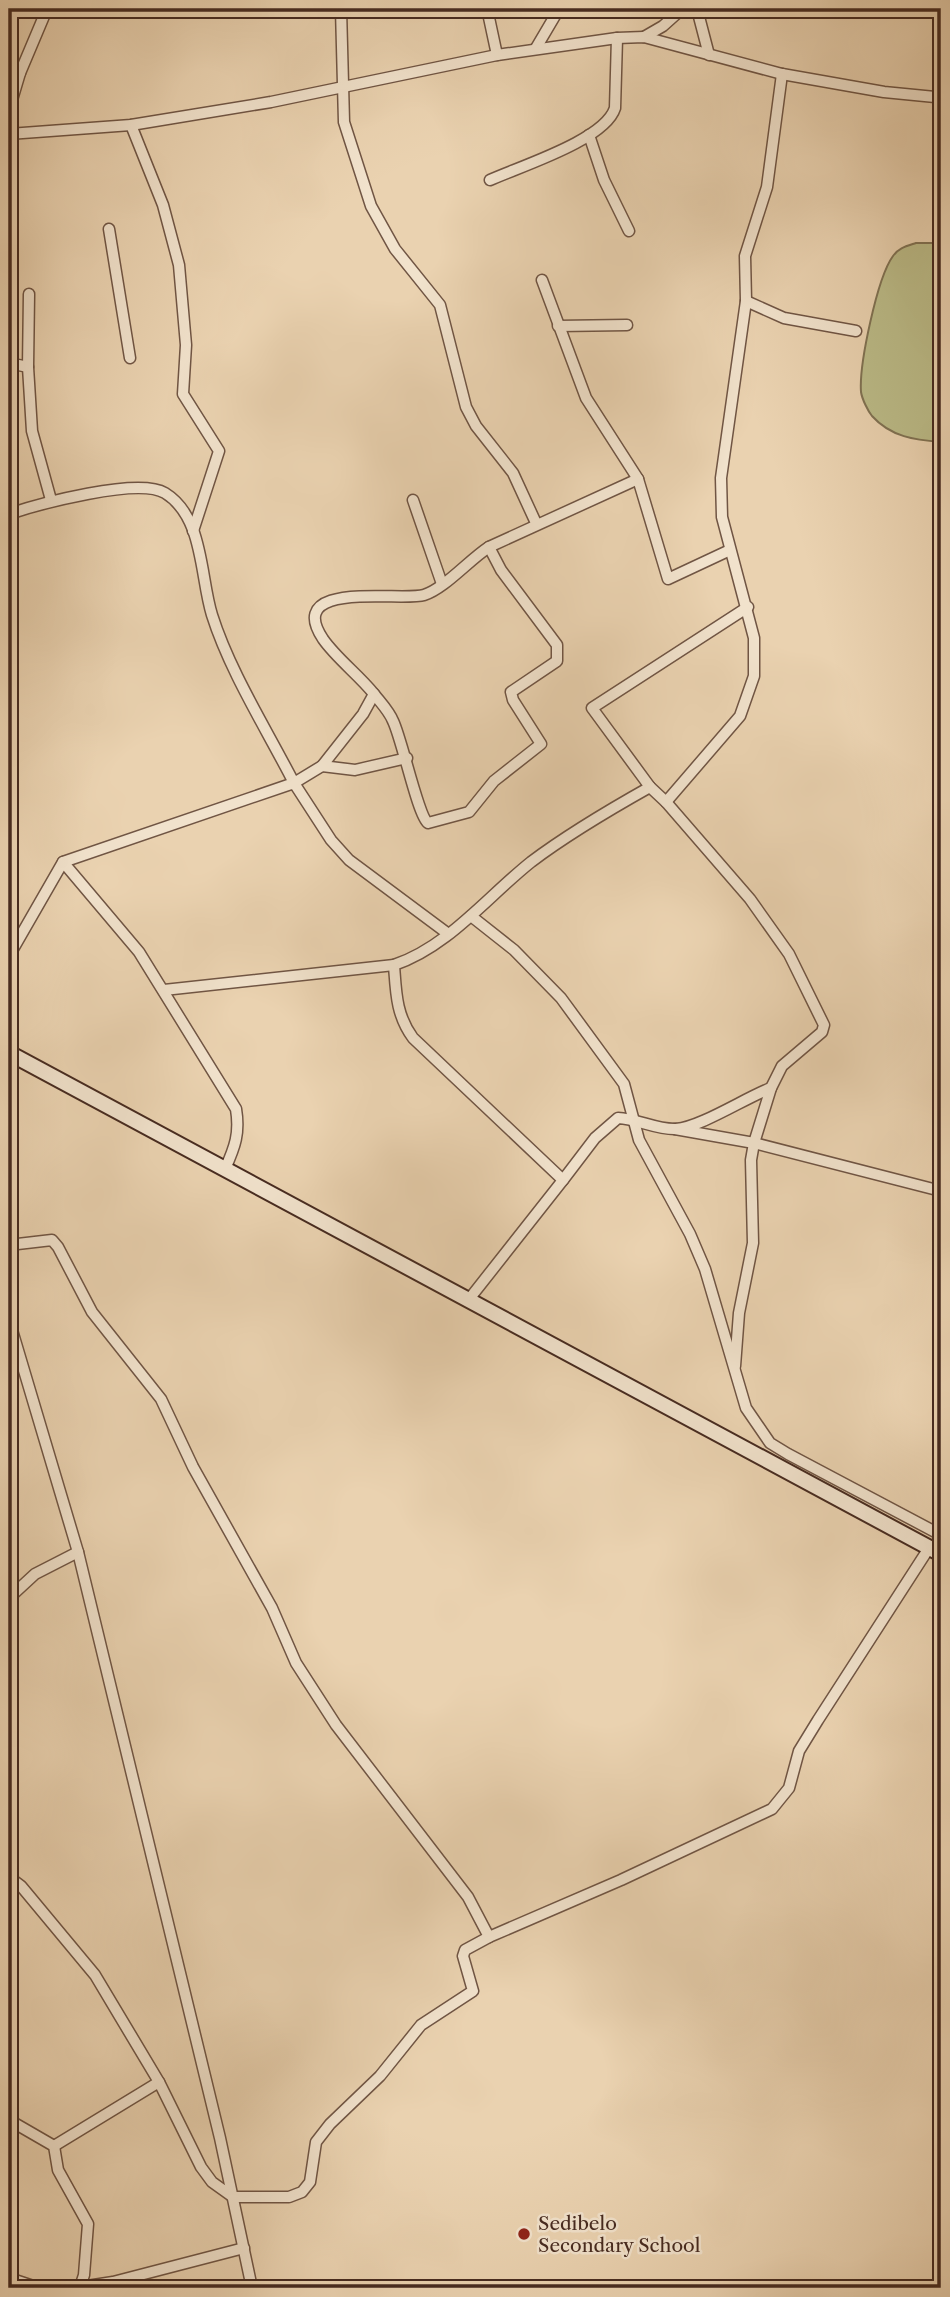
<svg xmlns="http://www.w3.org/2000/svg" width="950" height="2297" viewBox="0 0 950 2297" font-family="'Libre Caslon Text',serif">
<rect width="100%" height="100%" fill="#ead2b0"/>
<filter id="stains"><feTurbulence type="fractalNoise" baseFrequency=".00286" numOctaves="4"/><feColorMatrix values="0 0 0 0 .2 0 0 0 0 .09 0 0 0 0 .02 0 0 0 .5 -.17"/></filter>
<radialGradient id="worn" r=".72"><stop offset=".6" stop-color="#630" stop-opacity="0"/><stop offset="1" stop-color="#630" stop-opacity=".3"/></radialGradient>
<path fill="#bb8" stroke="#817354" stroke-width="2" d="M916,243H941V442C915,440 891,437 872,416C868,411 862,399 861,392C859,365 877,278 893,256C898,248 907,246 916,243Z"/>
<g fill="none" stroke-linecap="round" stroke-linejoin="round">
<g stroke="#705544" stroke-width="13">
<g id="street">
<polyline points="341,9 344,122 371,206 395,249 440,305 466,407 476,426 513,473 536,523"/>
<polyline points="484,9 488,13 497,55"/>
<polyline points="697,9 709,55"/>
<polyline points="644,37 663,26 682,9"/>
<polyline points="536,48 559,9"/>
<polyline points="9,69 20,73 9,110"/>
<polyline points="20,73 47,9"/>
<polyline points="131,125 163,205 179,265 186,345 183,394 219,451 193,531"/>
<polyline points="9,134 131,125 271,102 497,55 617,38 644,37 782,74 884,92 935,97 941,91"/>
<polyline points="589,135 604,180 629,231"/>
<path d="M490,180C521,166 605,140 615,108L617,38"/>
<polyline points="109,229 130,358"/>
<polyline points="542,280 586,398 638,479 668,579 730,550"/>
<polyline points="746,301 784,318 856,331"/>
<polyline points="558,326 627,325"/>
<polyline points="9,363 28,367 32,431 51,500"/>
<polyline points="28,367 29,294"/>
<polyline points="413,500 442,584"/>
<path d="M9,514C39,504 138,477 165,493C204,517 200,577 212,615C230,672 267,730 294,783L322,766L363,714L374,694C359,675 337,659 323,639C283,579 402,602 424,595C444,589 469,560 489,547L638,479"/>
<path d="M374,694C381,703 389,711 393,721C402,739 418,816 428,823L469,812L494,781L541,744L513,700L511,692L557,661V645L501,570L489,547"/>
<polyline points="322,766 355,770 407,758"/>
<polyline points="650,787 592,708 748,607"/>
<polyline points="666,802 750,899 789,954 824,1025 822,1032 782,1066 771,1088 754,1143 751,1160 753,1243 739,1313 735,1366"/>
<path d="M63,862L139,952L236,1109C240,1133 235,1147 225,1169"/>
<polyline points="471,916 514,950 561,998 624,1084 639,1140 690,1234 705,1269 746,1408 770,1443 788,1454 941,1535"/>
<polyline points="9,956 63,862 294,783 331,840 349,860 447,933"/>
<polyline points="164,990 394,965"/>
<polyline points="675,1129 754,1143 941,1191"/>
<path d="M563,1180L595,1138L618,1118C638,1119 657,1130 676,1129C701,1127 745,1098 771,1088"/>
<polyline points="9,1245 52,1240 58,1247 92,1312 161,1399 193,1467 272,1608 296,1663 336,1725 468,1897 489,1937 465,1950 463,1956 473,1991 421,2025 380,2076 330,2124 316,2142 310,2182 302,2192 289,2197 233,2197 212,2182 201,2167 159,2082 95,1975 21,1886 9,1877"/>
<path d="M470,1298L563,1180L413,1038C396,1015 396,992 394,965C448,947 487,897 531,862C568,834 609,810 650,787L666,802L740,716L754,676V638L722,517L721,478L746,301L745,256L767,187L782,74"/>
<polyline points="9,1320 78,1552 220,2138 252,2288"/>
<polyline points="9,1598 35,1574 78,1552"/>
<polyline points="489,1937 621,1880 772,1809 789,1788 799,1751 818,1720 929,1548"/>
<polyline points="9,2120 54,2146 58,2170 88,2224 84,2275 80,2287"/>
<polyline points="54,2146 159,2082"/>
<polyline points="9,2278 39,2288"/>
<polyline points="74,2288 113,2282 244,2248"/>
</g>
</g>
<g stroke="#472b20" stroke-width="18">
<polyline id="secondary" points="9,1053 941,1554"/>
</g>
<use href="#street" stroke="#f1e2cc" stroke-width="10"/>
<use href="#secondary" stroke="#f1e2cc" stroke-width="14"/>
</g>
<circle fill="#8f2418" stroke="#f1e2cc" stroke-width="2.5" cx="524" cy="2234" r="7"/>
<g text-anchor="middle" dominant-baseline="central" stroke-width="5" stroke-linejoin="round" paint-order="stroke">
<g font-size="19" fill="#472b20" stroke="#f1e2cc" text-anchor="start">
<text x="538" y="2223">Sedibelo<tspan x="538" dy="22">Secondary School</tspan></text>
</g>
</g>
<rect width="950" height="2297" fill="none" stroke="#ead2b0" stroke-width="35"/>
<rect x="10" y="10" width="929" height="2276" fill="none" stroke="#472b20" stroke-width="3.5"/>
<rect x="18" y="18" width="915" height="2262" fill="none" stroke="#472b20" stroke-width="2"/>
<rect width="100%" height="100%" filter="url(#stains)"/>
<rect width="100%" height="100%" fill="url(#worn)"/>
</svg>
